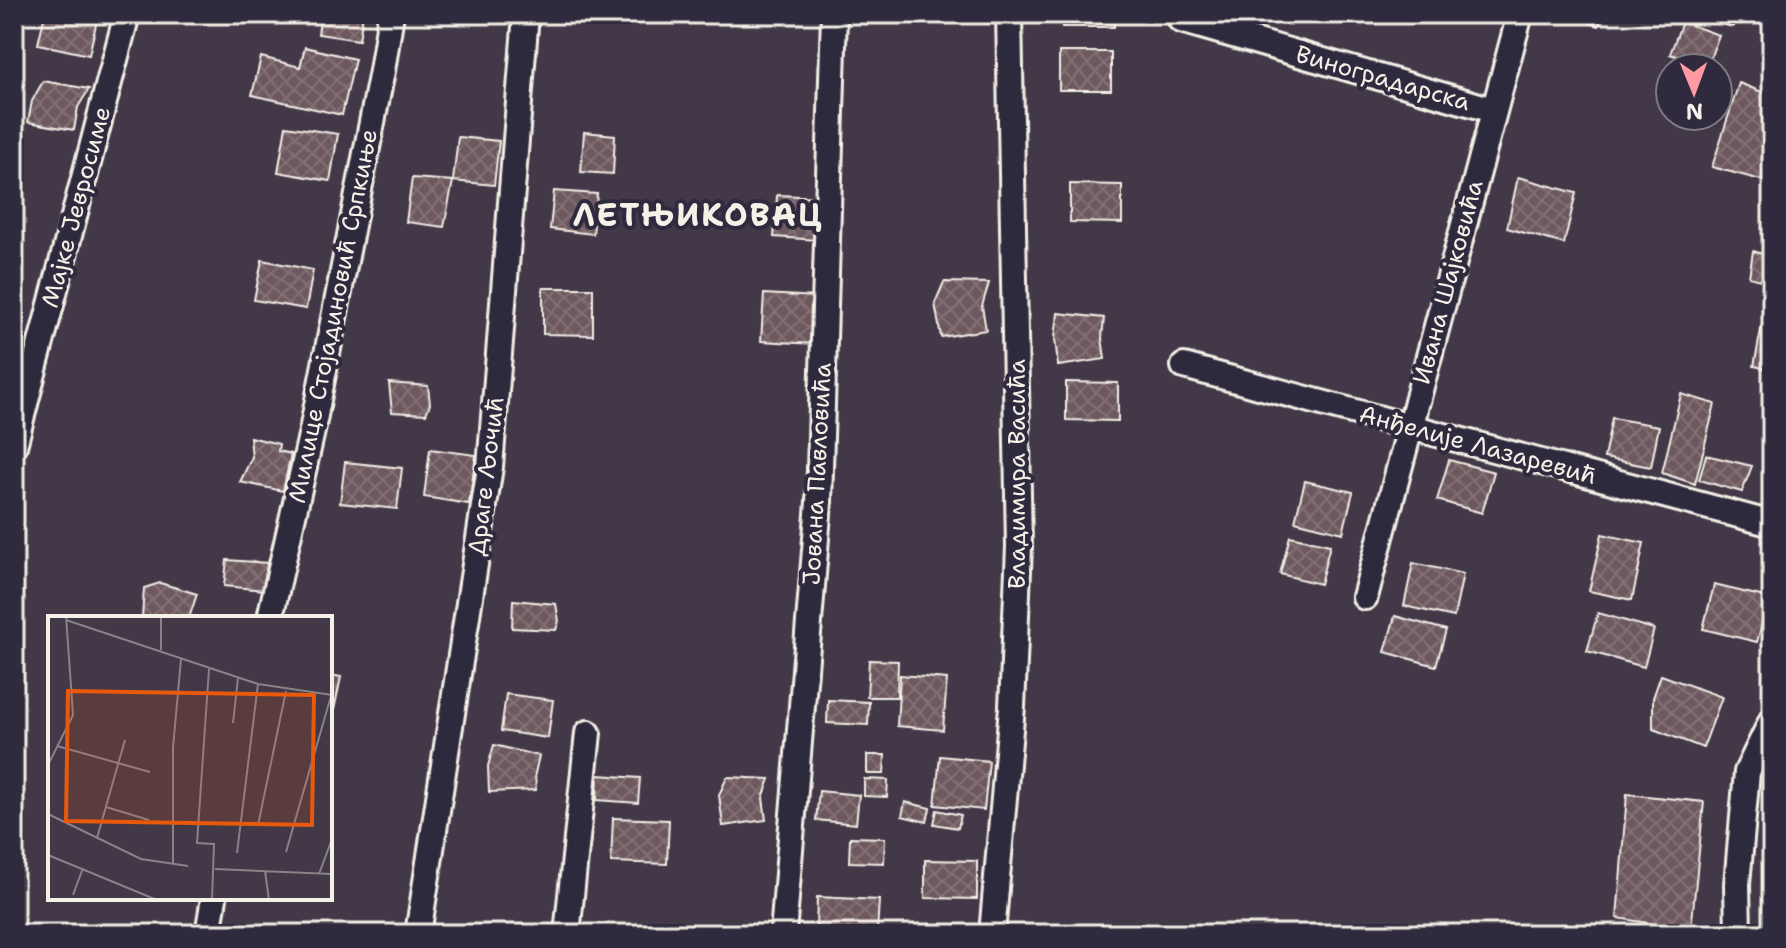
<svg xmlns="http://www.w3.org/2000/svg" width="1786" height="948" viewBox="0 0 1786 948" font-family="'Shantell Sans',sans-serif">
<defs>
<pattern id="building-cross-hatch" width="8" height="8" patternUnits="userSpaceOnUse" patternTransform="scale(2)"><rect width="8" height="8" fill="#6e585e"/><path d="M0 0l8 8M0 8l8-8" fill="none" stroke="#837075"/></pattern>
</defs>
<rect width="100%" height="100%" fill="#423847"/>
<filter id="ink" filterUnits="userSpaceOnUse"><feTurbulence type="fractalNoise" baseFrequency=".0125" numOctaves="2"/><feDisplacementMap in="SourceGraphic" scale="16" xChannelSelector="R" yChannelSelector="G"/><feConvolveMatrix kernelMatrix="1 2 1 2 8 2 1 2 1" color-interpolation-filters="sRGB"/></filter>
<g filter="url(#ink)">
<g fill="url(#building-cross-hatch)" stroke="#f4f1e8" stroke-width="2">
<polygon points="45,14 69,14 97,20 89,55 38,44"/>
<polygon points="321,14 363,14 359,40 318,34"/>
<rect x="1062" y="14" width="52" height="13"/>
<polygon points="1563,14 1602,14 1599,26"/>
<polygon points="1689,14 1737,14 1733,27 1689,16"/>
<polygon points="1682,22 1719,35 1707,66 1670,54"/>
<polygon points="305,47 355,59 342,115 252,95 261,57 300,67"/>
<rect x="1059" y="52" width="52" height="38"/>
<polygon points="43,81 89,89 78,107 74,130 28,122 32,101"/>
<polygon points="1739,83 1772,96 1772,183 1712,167"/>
<polygon points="286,126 338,134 330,181 278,172"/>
<polygon points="584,132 615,135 613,174 581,172"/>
<polygon points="458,137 499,141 494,185 453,181"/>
<polygon points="1518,177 1576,193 1564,244 1507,228"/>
<polygon points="412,178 453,181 444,227 406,222"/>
<polygon points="1070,184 1122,185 1122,223 1070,222"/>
<polygon points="554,191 597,194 593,234 550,229"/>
<polygon points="777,195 821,197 818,240 774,237"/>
<polygon points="1753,251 1772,257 1772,283 1749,277"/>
<polygon points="262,260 313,270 306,309 254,300"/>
<polygon points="944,282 989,283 982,306 986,330 941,337 935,303"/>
<polygon points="543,288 593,288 593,335 543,334"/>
<polygon points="764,294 817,297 815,344 761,341"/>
<polygon points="1058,313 1104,318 1102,338 1105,359 1058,366 1055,338"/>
<polygon points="1762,325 1772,327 1772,370 1754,366"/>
<polygon points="1066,382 1118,383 1118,421 1066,420"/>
<polygon points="389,383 428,386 430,404 426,414 392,412"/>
<polygon points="1681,394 1715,404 1695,484 1662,473"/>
<polygon points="1612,418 1659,426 1651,467 1604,458"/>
<polygon points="250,437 279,444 278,451 291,454 283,491 240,482 252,457"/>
<polygon points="430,449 476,455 469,504 424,497"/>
<polygon points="1706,455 1752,466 1742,492 1699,480"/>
<polygon points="1449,460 1494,472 1482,513 1437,500"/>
<polygon points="345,462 402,468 397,509 340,503"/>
<polygon points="1305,481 1353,492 1343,533 1295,521"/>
<polygon points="1602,534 1644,543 1632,600 1589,591"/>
<polygon points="1290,536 1330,545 1320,584 1280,574"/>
<polygon points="227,560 267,563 264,590 224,586"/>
<polygon points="1413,563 1463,574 1454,617 1404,606"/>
<polygon points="160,583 197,594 189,618 142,618 144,588"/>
<polygon points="1714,585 1769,598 1757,642 1703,629"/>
<polygon points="513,600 556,604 559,621 556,630 512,628"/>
<polygon points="1598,613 1654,629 1644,667 1587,651"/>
<polygon points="1395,616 1446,630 1436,666 1385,652"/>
<polygon points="869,660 898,661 897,697 867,697"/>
<polygon points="330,675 341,677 333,715 330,714"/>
<polygon points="900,675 947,679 943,730 897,726"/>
<polygon points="1661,675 1722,697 1703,748 1653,729 1653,698"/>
<polygon points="506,694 553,700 548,738 501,731"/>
<polygon points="828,700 869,702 868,725 827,723"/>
<polygon points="494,745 539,756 535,773 536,790 489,792 488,766"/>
<polygon points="867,755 885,755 884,774 867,774"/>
<polygon points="940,756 989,761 984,810 935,805"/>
<polygon points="598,775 640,778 638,803 597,800"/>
<polygon points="727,777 770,779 763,798 766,820 723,826 719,795"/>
<polygon points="864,779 888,780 887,797 864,796"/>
<polygon points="819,791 859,795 856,824 816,820"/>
<polygon points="1627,794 1704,802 1691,930 1617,918"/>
<polygon points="905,802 930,808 927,822 902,816"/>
<polygon points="937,810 961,815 958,828 934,824"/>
<polygon points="613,818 669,820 667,864 611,862"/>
<polygon points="850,837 885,838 884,863 849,862"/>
<polygon points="925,860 977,861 977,899 925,898"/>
<polygon points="817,897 879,900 877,933 816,930"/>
</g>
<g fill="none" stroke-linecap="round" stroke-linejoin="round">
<g stroke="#f4f1e8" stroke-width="30">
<g id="minor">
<polyline points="1181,20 1493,110"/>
<polyline points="1184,366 1772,524"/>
<polyline points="14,446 127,14"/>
<polyline points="1365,597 1520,14"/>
<polyline points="270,618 312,431 382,71 391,14"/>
<polyline points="208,934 214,898"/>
<polyline points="418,934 490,467 526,14"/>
<polyline points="567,934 588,733"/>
<polyline points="783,934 819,502 834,14"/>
<polyline points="992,934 1012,707 1019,547 1009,14"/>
<polyline points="1738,934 1737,884 1747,772 1772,720"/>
</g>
</g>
<use href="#minor" stroke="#2f2a3d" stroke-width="24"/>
</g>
</g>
<g text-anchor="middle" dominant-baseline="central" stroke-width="8" stroke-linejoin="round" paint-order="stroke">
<g font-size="24" fill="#f4f1e8" stroke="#2f2a3d">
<text transform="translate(1383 78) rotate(16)">Виноградарска</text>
<text transform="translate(76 207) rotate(-75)">Мајке Јевросиме</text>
<text transform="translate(1448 282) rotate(-75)">Ивана Шајковића</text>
<text transform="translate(333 316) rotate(-79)">Милице Стојадиновић Српкиње</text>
<text transform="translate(1478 445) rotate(15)">Анђелије Лазаревић</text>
<text transform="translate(817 474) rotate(-87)">Јована Павловића</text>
<text transform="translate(1017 474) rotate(-90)">Владимира Васића</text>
<text transform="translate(486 476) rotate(-83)">Драге Љочић</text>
</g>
<g font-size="32" font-weight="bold" letter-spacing="2" fill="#f4f1e8" stroke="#2f2a3d">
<text x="698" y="214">ЛЕТЊИКОВАЦ</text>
</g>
</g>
<g transform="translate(48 616)">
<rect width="284" height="284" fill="#423847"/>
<path fill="none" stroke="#898287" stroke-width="2" d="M18,4L210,68L284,79M113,34V0M161,53L149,227L166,228L164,284M185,107L190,62M9,130L102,156M0,149L25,99L18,0M58,191L101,204M0,198L93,243L140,250M210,209L238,75M49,222L77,124M238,236L283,80M189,237L210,68M0,239L109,284M125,247V132L133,43M167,253L284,258M217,255L221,284M271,258L284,223M25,279L35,252"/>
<path fill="#e8590c" fill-opacity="0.15" stroke="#e8590c" stroke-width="4" d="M20,75L266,79L264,209L18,205Z"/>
<rect width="284" height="284" fill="none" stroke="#f4f1e8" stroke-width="4"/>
</g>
<rect width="1786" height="948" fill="none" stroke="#2f2a3d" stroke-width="48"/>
<rect x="24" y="24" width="1738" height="900" fill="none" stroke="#f4f1e8" stroke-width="3" filter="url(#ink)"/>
<g transform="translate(1694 92) rotate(179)"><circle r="38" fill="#2f2a3d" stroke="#7e7a81" stroke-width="2"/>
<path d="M0-6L14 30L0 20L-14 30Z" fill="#ff9aa2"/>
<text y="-12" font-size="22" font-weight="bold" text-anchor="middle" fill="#f4f1e8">N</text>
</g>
</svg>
